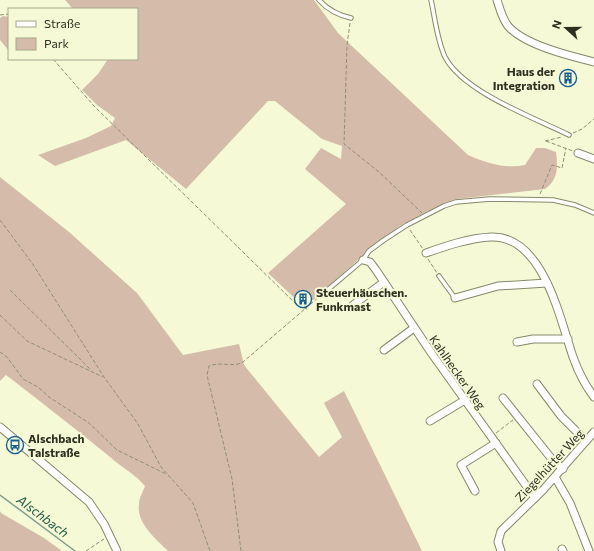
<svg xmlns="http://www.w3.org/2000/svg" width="594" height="551" viewBox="0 0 594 551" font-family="Commissioner,sans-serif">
<rect width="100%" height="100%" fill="#f6f9d5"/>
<g fill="#d5bcaa">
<path d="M65,0H314L338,33L468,155C486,163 505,169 525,165L536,148H545L556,152C558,167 558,180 545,189L457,199L426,212L400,226L369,250L316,298L303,306L268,273L346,204L305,169L321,148L341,159L342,146L322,139L275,101H268L186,189L126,140L55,166L38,155L86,138L111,126L115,118L97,105L82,90L98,74L108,59H137V9H73Z"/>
<polygon points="3,16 9,17 9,51 0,40 0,18"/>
<path d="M0,177L69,232L137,293L183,355L239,344L244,365L319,457L342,437L324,403L344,391L422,551H168C156,539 136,523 139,504C139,498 143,492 145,486C135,474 121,467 110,457C76,429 41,402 6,375L0,381Z"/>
<polygon points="0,511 1,513 44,538 62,551 0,551"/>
</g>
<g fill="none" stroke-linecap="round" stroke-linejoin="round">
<polyline stroke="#809f90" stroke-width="1.5" points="0,495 75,551"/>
<g stroke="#868969" stroke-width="5.5">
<g id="lane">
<path d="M319,0C328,10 337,15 351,18"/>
<path d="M431,0C435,18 437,40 445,57C463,92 535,118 569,135"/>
<polyline points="439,276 455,298"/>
<polyline points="324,293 363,260 369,251 384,240 407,225 444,206 456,202 490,199 553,200 575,205 594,213"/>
</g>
</g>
<g stroke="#868969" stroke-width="9">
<g id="street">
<path d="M497,0C500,9 502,18 508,26C524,45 570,56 594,62"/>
<polyline points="578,153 594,159"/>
<path d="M426,253C446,246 469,238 491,237C543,235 560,319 573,357C578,371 585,385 594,397"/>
<polyline points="363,260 370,262 376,270 432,354 535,498"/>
<polyline points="455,298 498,286 547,283"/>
<polyline points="353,305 384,282"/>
<polyline points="517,342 533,339 568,339"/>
<polyline points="384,350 414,328"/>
<polyline points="537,384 561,416 586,441"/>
<polyline points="503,398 551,458 563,469"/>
<polyline points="430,421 465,400"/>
<polyline points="0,427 89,502 104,524 117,551"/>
<polyline points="555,477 570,503 589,551"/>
<polyline points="475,491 461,465 496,443"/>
<polyline points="562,549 563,551"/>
<polyline points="501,551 498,542 501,531 543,490 594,432"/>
</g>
</g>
<g stroke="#8e9077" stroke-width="1" stroke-dasharray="4 2" stroke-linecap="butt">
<polyline points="0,15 9,14"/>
<polyline points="350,23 347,45 344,144 379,172 422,213"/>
<polyline points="53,59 94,106 296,304 307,309"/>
<polyline points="573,133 582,129 594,119"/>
<polyline points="545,141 562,137"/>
<polyline points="546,141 573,151"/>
<polyline points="540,194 552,165 562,168 566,148"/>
<polyline points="0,220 32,263 104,377 138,424 161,467 193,503 210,551"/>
<polyline points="410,230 423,249"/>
<polyline points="428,259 437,273"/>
<polyline points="10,290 90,369"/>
<polyline points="0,315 27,341 103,377"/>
<polyline points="0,352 7,357 23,379 38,387 49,397 89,423 117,450 166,474"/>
<polyline points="496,433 513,420"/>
<polyline points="86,551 104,539"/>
<path d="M241,551L232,479L207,375L209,366C221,361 233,368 243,362L320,296"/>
</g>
<use href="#lane" stroke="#fff" stroke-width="3.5"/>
<use href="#street" stroke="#fff" stroke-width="7"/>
</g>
<defs>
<g id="building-ring" transform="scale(0.9)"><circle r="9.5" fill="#f6f9d5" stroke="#165d91" stroke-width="1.5"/><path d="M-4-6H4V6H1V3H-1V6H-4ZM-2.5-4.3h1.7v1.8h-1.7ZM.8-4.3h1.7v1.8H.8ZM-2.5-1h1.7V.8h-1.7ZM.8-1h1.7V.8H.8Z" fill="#165d91"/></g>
<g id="bus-ring" transform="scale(0.9)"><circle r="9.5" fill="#f6f9d5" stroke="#165d91" stroke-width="1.5"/><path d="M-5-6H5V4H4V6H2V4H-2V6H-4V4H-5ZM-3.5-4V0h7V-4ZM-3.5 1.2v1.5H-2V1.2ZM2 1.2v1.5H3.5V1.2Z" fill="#165d91"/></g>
</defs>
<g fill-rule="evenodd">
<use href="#building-ring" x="568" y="78"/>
<use href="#building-ring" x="303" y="299"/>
<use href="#bus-ring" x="15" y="445"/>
</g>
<g text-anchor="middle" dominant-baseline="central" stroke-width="4" stroke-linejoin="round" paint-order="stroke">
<g font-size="12" font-weight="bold" fill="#2e2f21" stroke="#f6f9d5" text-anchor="start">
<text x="555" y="71" text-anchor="end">Haus der<tspan x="555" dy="14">Integration</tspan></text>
<text x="316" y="292">Steuerhäuschen.<tspan x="316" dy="14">Funkmast</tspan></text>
<text x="28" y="438">Alschbach<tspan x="28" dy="14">Talstraße</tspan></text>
</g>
<g font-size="12" fill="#2e2f21" stroke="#f6f9d5">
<text transform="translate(458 372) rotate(55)">Kahlhecker Weg</text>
<text transform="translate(549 465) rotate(-47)">Ziegelhütter Weg</text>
</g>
<g font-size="13" font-style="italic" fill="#235c46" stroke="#f6f9d5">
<text transform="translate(43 516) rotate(37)">Alschbach</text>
</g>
</g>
<rect x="8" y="8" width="130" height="52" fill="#f6f9d5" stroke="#a6a88d"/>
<rect x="16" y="21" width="20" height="6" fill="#ffffff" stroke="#a6a88d"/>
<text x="44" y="28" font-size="12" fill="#2e2f21">Straße</text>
<rect x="16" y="38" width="20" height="12" fill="#d5bcaa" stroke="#a6a88d"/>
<text x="44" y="48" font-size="12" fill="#2e2f21">Park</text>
<g transform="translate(566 28) rotate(291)" stroke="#f6f9d5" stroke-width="3" paint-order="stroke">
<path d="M0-3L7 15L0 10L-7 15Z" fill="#2e2f21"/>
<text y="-6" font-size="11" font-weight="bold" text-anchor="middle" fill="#2e2f21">N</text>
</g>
</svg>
